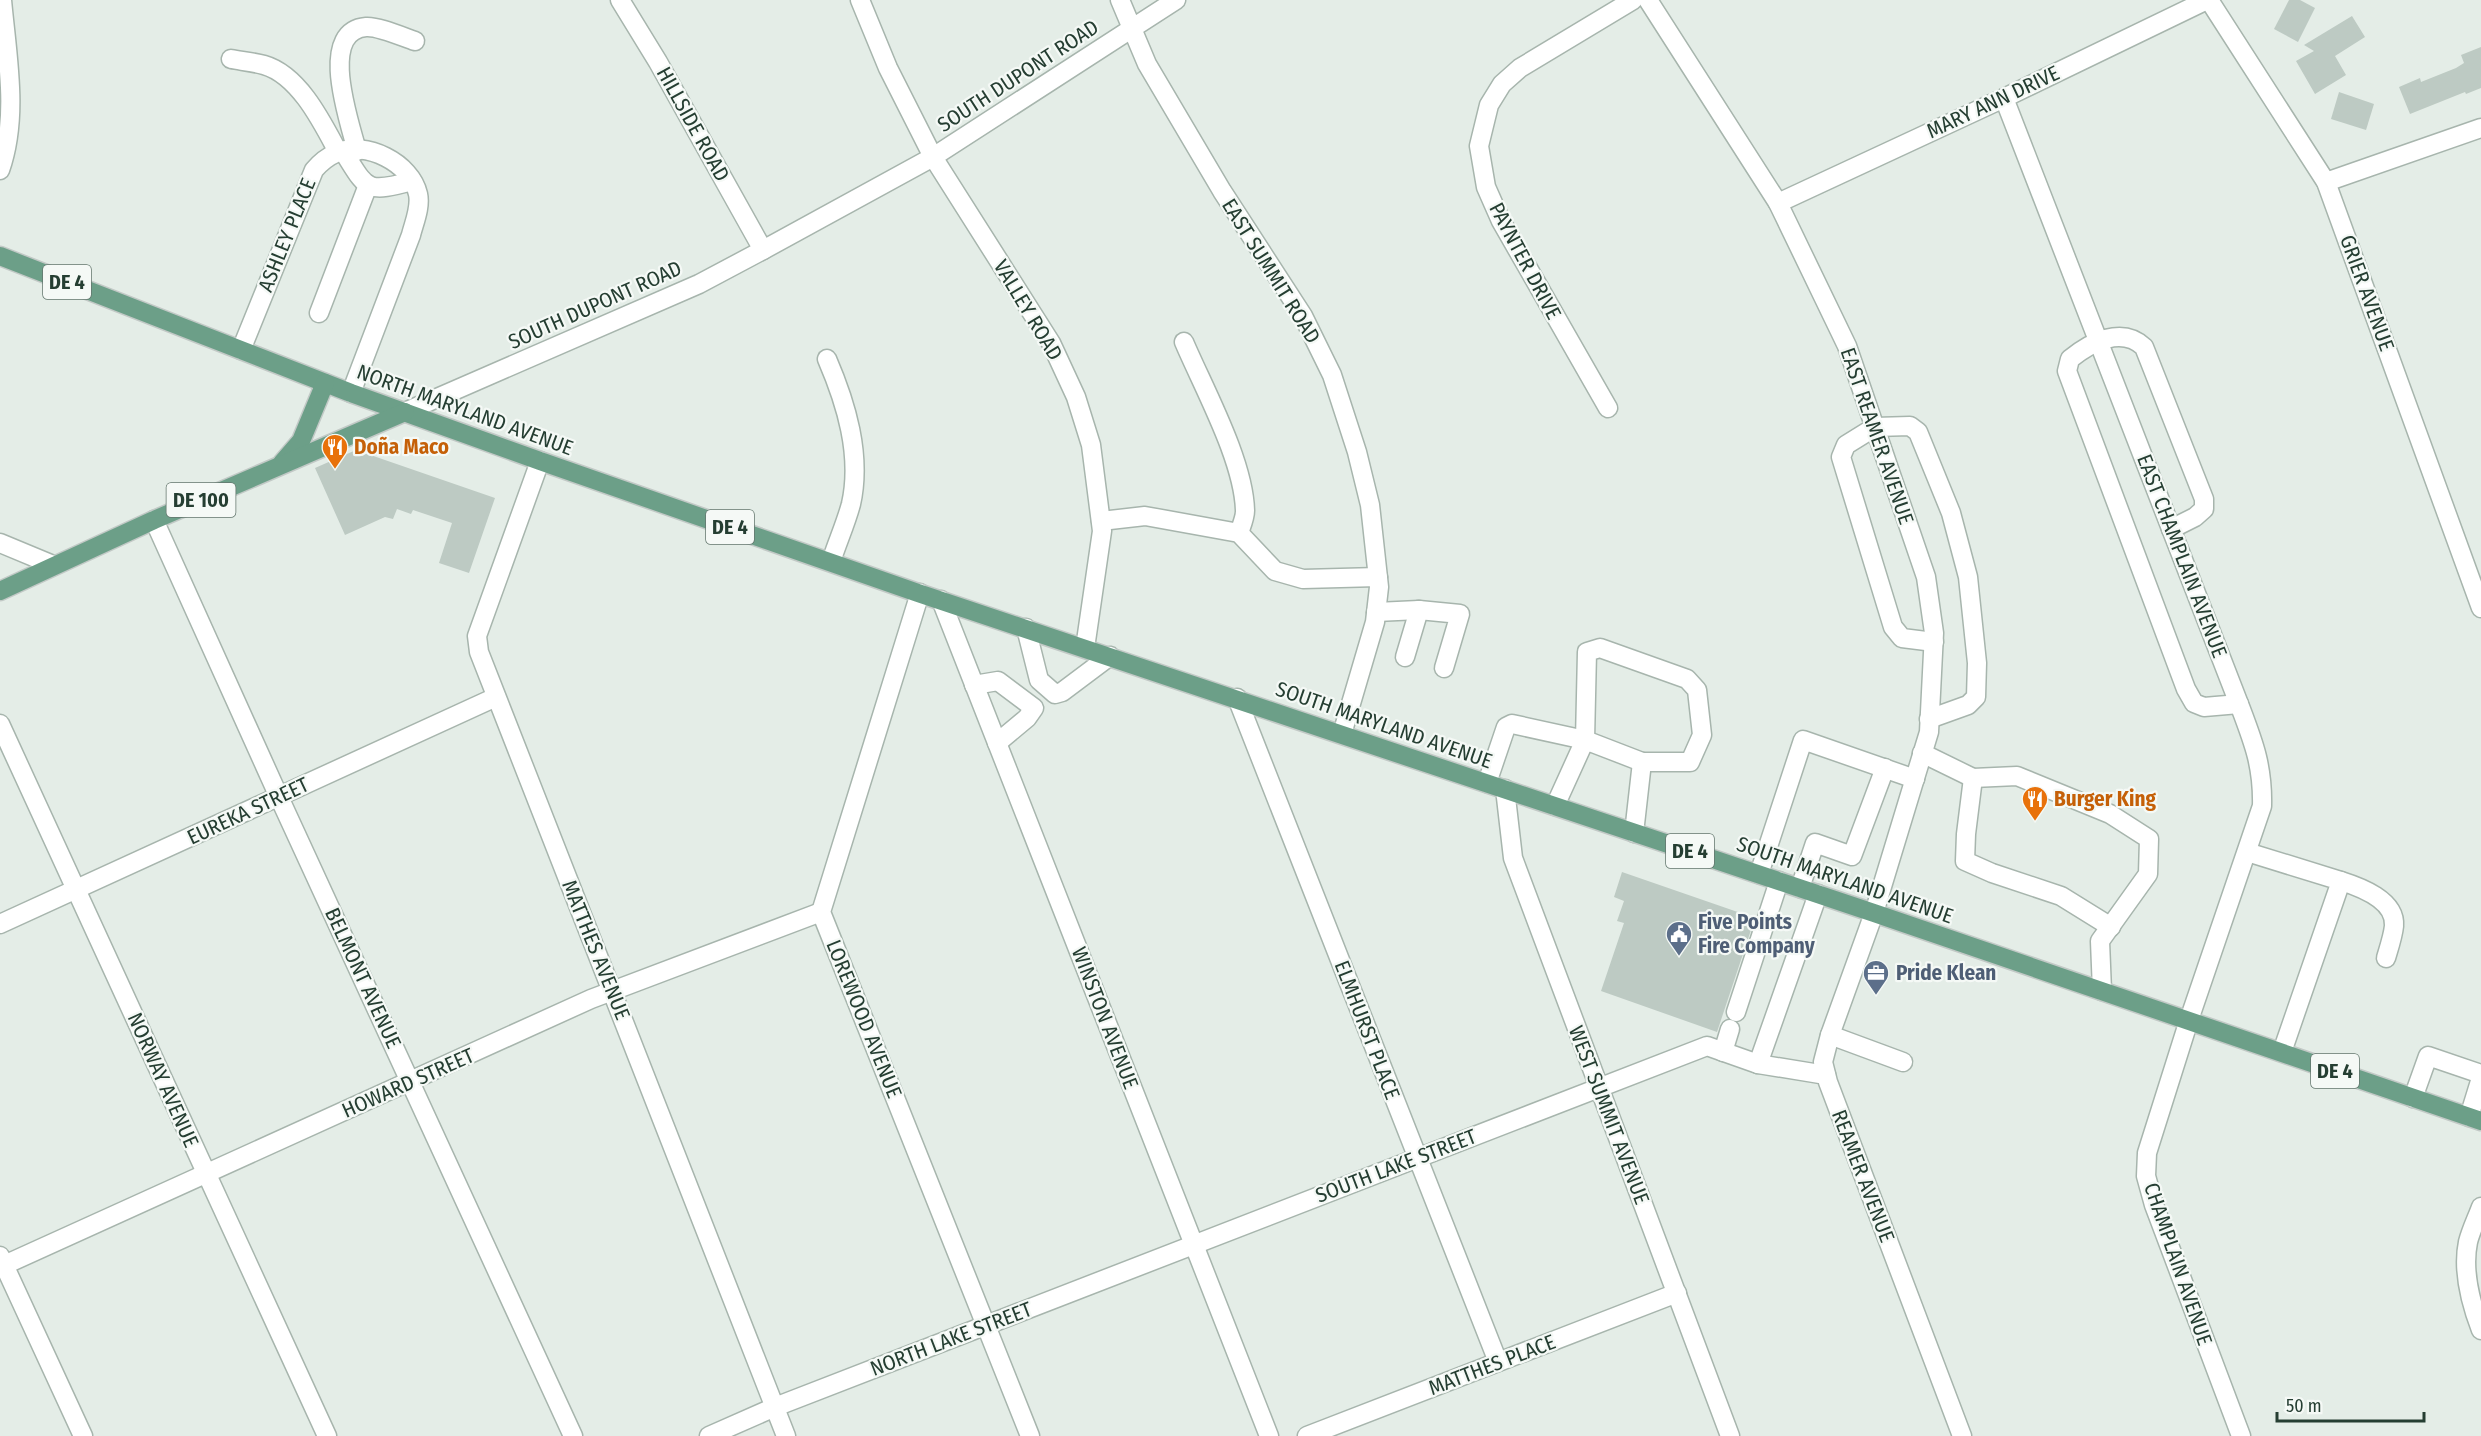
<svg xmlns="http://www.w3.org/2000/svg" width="2481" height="1436" viewBox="0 0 2481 1436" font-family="'Fira Sans Condensed',sans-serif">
<rect width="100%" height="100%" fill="#e4ede7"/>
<g fill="#bdcac3">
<polygon points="2289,0 2300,0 2315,8 2298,42 2274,29"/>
<polygon points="2352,16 2365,37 2335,56 2346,75 2315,94 2296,61 2314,51 2304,45"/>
<polygon points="2481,47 2481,88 2466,94 2465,92 2410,114 2399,87 2420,78 2421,82 2456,68 2464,63 2461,55"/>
<polygon points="2339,92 2374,104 2366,130 2331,119"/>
<polygon points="356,450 495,498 469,573 439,563 452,523 413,510 411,514 397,509 393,519 385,517 345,535 315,468"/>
<polygon points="1622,872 1755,918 1717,1032 1601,991 1624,923 1617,921 1624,901 1614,897"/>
</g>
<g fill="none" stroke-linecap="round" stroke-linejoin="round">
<g stroke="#a7b5ad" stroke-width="21">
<g id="minor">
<polyline points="620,0 658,62 763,250"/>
<polyline points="860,0 888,68 933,157 1051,343 1076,397 1091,445 1102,531 1085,648"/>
<polyline points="1120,0 1147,64 1222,191 1303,316 1332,375 1357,452 1370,505 1379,587 1375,622 1342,734"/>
<polyline points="1648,0 1778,203 1847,346 1926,577 1934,633 1929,732 1874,913 1830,1035 1823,1062 1828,1082 1962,1436"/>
<polyline points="2209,0 2326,182 2481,608"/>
<path d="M231,59C242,61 253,62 264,65C299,75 322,122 338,152"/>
<path d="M2004,98L2239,704C2253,741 2263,765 2262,806L2189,1020L2147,1153L2146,1176L2154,1205L2241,1436"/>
<path d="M343,151C367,189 365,194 412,181"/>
<path d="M357,151C350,123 317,31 366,27C378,26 403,37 415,41"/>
<path d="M0,170C19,116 7,56 2,0"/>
<polyline points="2326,182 2481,128"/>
<polyline points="1778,203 2004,98 2207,0"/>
<polyline points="319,313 368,185"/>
<path d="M1184,342C1204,389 1244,461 1245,511C1245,518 1241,527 1239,533"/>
<path d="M241,350L314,170C320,163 327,157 336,153C366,140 411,163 418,194C421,207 414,223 411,235L351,393"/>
<path d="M827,359C846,403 862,455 851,504C846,523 837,543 831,562"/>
<polyline points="1608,408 1501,221 1486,187 1479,146 1489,105 1502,84 1520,68 1633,0"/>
<polyline points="405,412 699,284 763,250 933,157 1176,0"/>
<polyline points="540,461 477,636 479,652 786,1436"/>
<polyline points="154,520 279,797 573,1436"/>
<polyline points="1101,521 1145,516 1239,533 1275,571 1303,579 1378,577"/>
<path d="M2171,529L2195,517L2204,509V499L2144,347C2122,326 2091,342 2070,359L2067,371L2186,689L2194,703L2204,707L2239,704"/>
<polyline points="0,543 53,565"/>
<polyline points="920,593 821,912 1030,1436"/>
<polyline points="941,600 1269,1436"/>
<polyline points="1376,612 1419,610 1460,614 1444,668"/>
<polyline points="1026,628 1039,680 1055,694 1062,692 1110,656"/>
<polyline points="1405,657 1419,610"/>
<polyline points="974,685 998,681 1034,708 1027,718 997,743"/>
<polyline points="1237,698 1498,1362"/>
<polyline points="1929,719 1968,705 1976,697 1977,663 1968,577 1951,513 1918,432 1910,426 1875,427 1846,445 1841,457 1893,627 1902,638 1934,642"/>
<polyline points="0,724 327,1436"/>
<polyline points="1922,753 1973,778 2017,776 2110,814 2149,839 2148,874 2100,941 2102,991"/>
<polyline points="1973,778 1966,834 1965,861 1992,873 2061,896 2111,927"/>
<polyline points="1487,783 1506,727 1512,724 1585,740 1587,652 1600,648 1687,679 1697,690 1702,735 1690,762 1642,762"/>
<polyline points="1505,789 1513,858 1730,1436"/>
<polyline points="1555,806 1585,740 1642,762 1634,833"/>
<polyline points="2247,852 2341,881 2282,1052"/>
<polyline points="1759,874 1803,740 1915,779"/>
<path d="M2341,881C2360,887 2396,900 2394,926C2393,936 2389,948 2386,958"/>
<polyline points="1800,888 1815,843 1852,856 1885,768"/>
<polyline points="0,924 496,697"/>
<polyline points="1736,1012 1779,881"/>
<polyline points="1830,1035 1903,1062"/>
<polyline points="1723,1052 1730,1029"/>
<polyline points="1758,1064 1818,894"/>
<polyline points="2413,1098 2428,1056 2481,1074"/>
<polyline points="2469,1117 2481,1078"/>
<path d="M2481,1207C2477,1218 2471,1230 2468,1242C2462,1271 2471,1304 2481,1330"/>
<polyline points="0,1256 83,1436"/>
<polyline points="0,1267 591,999 821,912"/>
<polyline points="709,1436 775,1407 1707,1046 1758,1064 1826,1075"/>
<polyline points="1307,1436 1677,1293"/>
</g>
</g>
<g stroke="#c2c9c6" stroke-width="21">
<g id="major">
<polyline points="0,256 351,393 540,461 918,593 1874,913 2481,1121"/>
<polyline points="282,463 301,441 325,383"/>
<polyline points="0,591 154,520 405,412"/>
</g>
</g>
<use href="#minor" stroke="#fff" stroke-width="18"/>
<use href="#major" stroke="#6c9f88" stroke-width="18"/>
</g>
<defs>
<g id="restaurant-pin" transform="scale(1.35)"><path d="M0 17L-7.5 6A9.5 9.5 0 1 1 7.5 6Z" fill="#e8710a" stroke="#f5f9f6"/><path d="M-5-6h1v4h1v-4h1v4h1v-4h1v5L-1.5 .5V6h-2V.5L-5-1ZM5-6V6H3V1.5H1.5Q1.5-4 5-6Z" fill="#fff"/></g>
<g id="civic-pin" transform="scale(1.35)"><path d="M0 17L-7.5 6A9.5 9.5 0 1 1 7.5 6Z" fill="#5c6f8a" stroke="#f5f9f6"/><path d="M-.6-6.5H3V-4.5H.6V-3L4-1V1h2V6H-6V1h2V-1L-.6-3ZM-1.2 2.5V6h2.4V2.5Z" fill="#fff"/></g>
<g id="office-pin" transform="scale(1.35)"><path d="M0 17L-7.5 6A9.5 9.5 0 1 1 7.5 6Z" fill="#5c6f8a" stroke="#f5f9f6"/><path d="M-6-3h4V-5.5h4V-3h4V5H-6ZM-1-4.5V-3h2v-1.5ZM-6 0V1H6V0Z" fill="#fff"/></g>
</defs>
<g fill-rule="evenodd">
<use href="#restaurant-pin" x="335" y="447"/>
<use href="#restaurant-pin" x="2035" y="799"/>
<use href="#civic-pin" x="1679" y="934"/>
<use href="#office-pin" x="1876" y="973"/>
</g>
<g text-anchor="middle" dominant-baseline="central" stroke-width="4.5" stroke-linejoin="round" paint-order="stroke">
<g fill="#f5f9f6" stroke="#63766d" stroke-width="1.5">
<rect x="43" y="265" width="48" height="34" rx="4.5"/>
<rect x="166.5" y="483" width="69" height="34" rx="4.5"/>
<rect x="706" y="510" width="48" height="34" rx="4.5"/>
<rect x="1666" y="834" width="48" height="34" rx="4.5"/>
<rect x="2311" y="1054" width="48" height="34" rx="4.5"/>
</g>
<g font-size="20" font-weight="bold" fill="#253e32">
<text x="67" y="282">DE 4</text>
<text x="201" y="500">DE 100</text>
<text x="730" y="527">DE 4</text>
<text x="1690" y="851">DE 4</text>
<text x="2335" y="1071">DE 4</text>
</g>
<g font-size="21" fill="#253e32" stroke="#f5f9f6">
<text transform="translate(1018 76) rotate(-33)">SOUTH DUPONT ROAD</text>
<text transform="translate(1993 102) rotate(-25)">MARY ANN DRIVE</text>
<text transform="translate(693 124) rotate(61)">HILLSIDE ROAD</text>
<text transform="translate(287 235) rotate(-68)">ASHLEY PLACE</text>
<text transform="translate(1525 261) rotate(62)">PAYNTER DRIVE</text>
<text transform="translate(1271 271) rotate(58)">EAST SUMMIT ROAD</text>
<text transform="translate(2367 293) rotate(70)">GRIER AVENUE</text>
<text transform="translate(595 305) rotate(-24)">SOUTH DUPONT ROAD</text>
<text transform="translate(1028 310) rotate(59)">VALLEY ROAD</text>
<text transform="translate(465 410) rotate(20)">NORTH MARYLAND AVENUE</text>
<text transform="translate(1877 436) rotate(71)">EAST REAMER AVENUE</text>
<text transform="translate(2182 556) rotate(69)">EAST CHAMPLAIN AVENUE</text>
<text transform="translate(1384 725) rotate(19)">SOUTH MARYLAND AVENUE</text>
<text transform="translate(248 811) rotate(-25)">EUREKA STREET</text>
<text transform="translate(1845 880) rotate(19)">SOUTH MARYLAND AVENUE</text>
<text transform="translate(596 950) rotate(68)">MATTHES AVENUE</text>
<text transform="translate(363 978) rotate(65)">BELMONT AVENUE</text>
<text transform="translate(1105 1018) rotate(69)">WINSTON AVENUE</text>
<text transform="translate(864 1019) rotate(68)">LOREWOOD AVENUE</text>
<text transform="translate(1367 1030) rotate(69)">ELMHURST PLACE</text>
<text transform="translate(163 1080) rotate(66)">NORWAY AVENUE</text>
<text transform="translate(408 1083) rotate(-24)">HOWARD STREET</text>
<text transform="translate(1609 1115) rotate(69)">WEST SUMMIT AVENUE</text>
<text transform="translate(1396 1166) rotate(-21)">SOUTH LAKE STREET</text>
<text transform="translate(1863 1176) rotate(69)">REAMER AVENUE</text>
<text transform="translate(2178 1264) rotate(71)">CHAMPLAIN AVENUE</text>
<text transform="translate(951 1339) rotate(-21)">NORTH LAKE STREET</text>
<text transform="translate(1492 1365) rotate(-21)">MATTHES PLACE</text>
</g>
<g font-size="21" font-weight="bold" fill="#c56008" stroke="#f5f9f6" text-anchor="start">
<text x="354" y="447">Doña Maco</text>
<text x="2054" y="799">Burger King</text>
</g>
<g font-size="21" font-weight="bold" fill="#4e5e75" stroke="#f5f9f6" text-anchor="start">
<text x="1698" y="922">Five Points<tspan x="1698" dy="24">Fire Company</tspan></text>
<text x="1896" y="973">Pride Klean</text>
</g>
</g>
<path d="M2277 1412v9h147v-9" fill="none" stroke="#253e32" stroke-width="3"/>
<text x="2286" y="1412" font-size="18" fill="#253e32" stroke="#f5f9f6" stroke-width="4.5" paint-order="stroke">50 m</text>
</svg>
